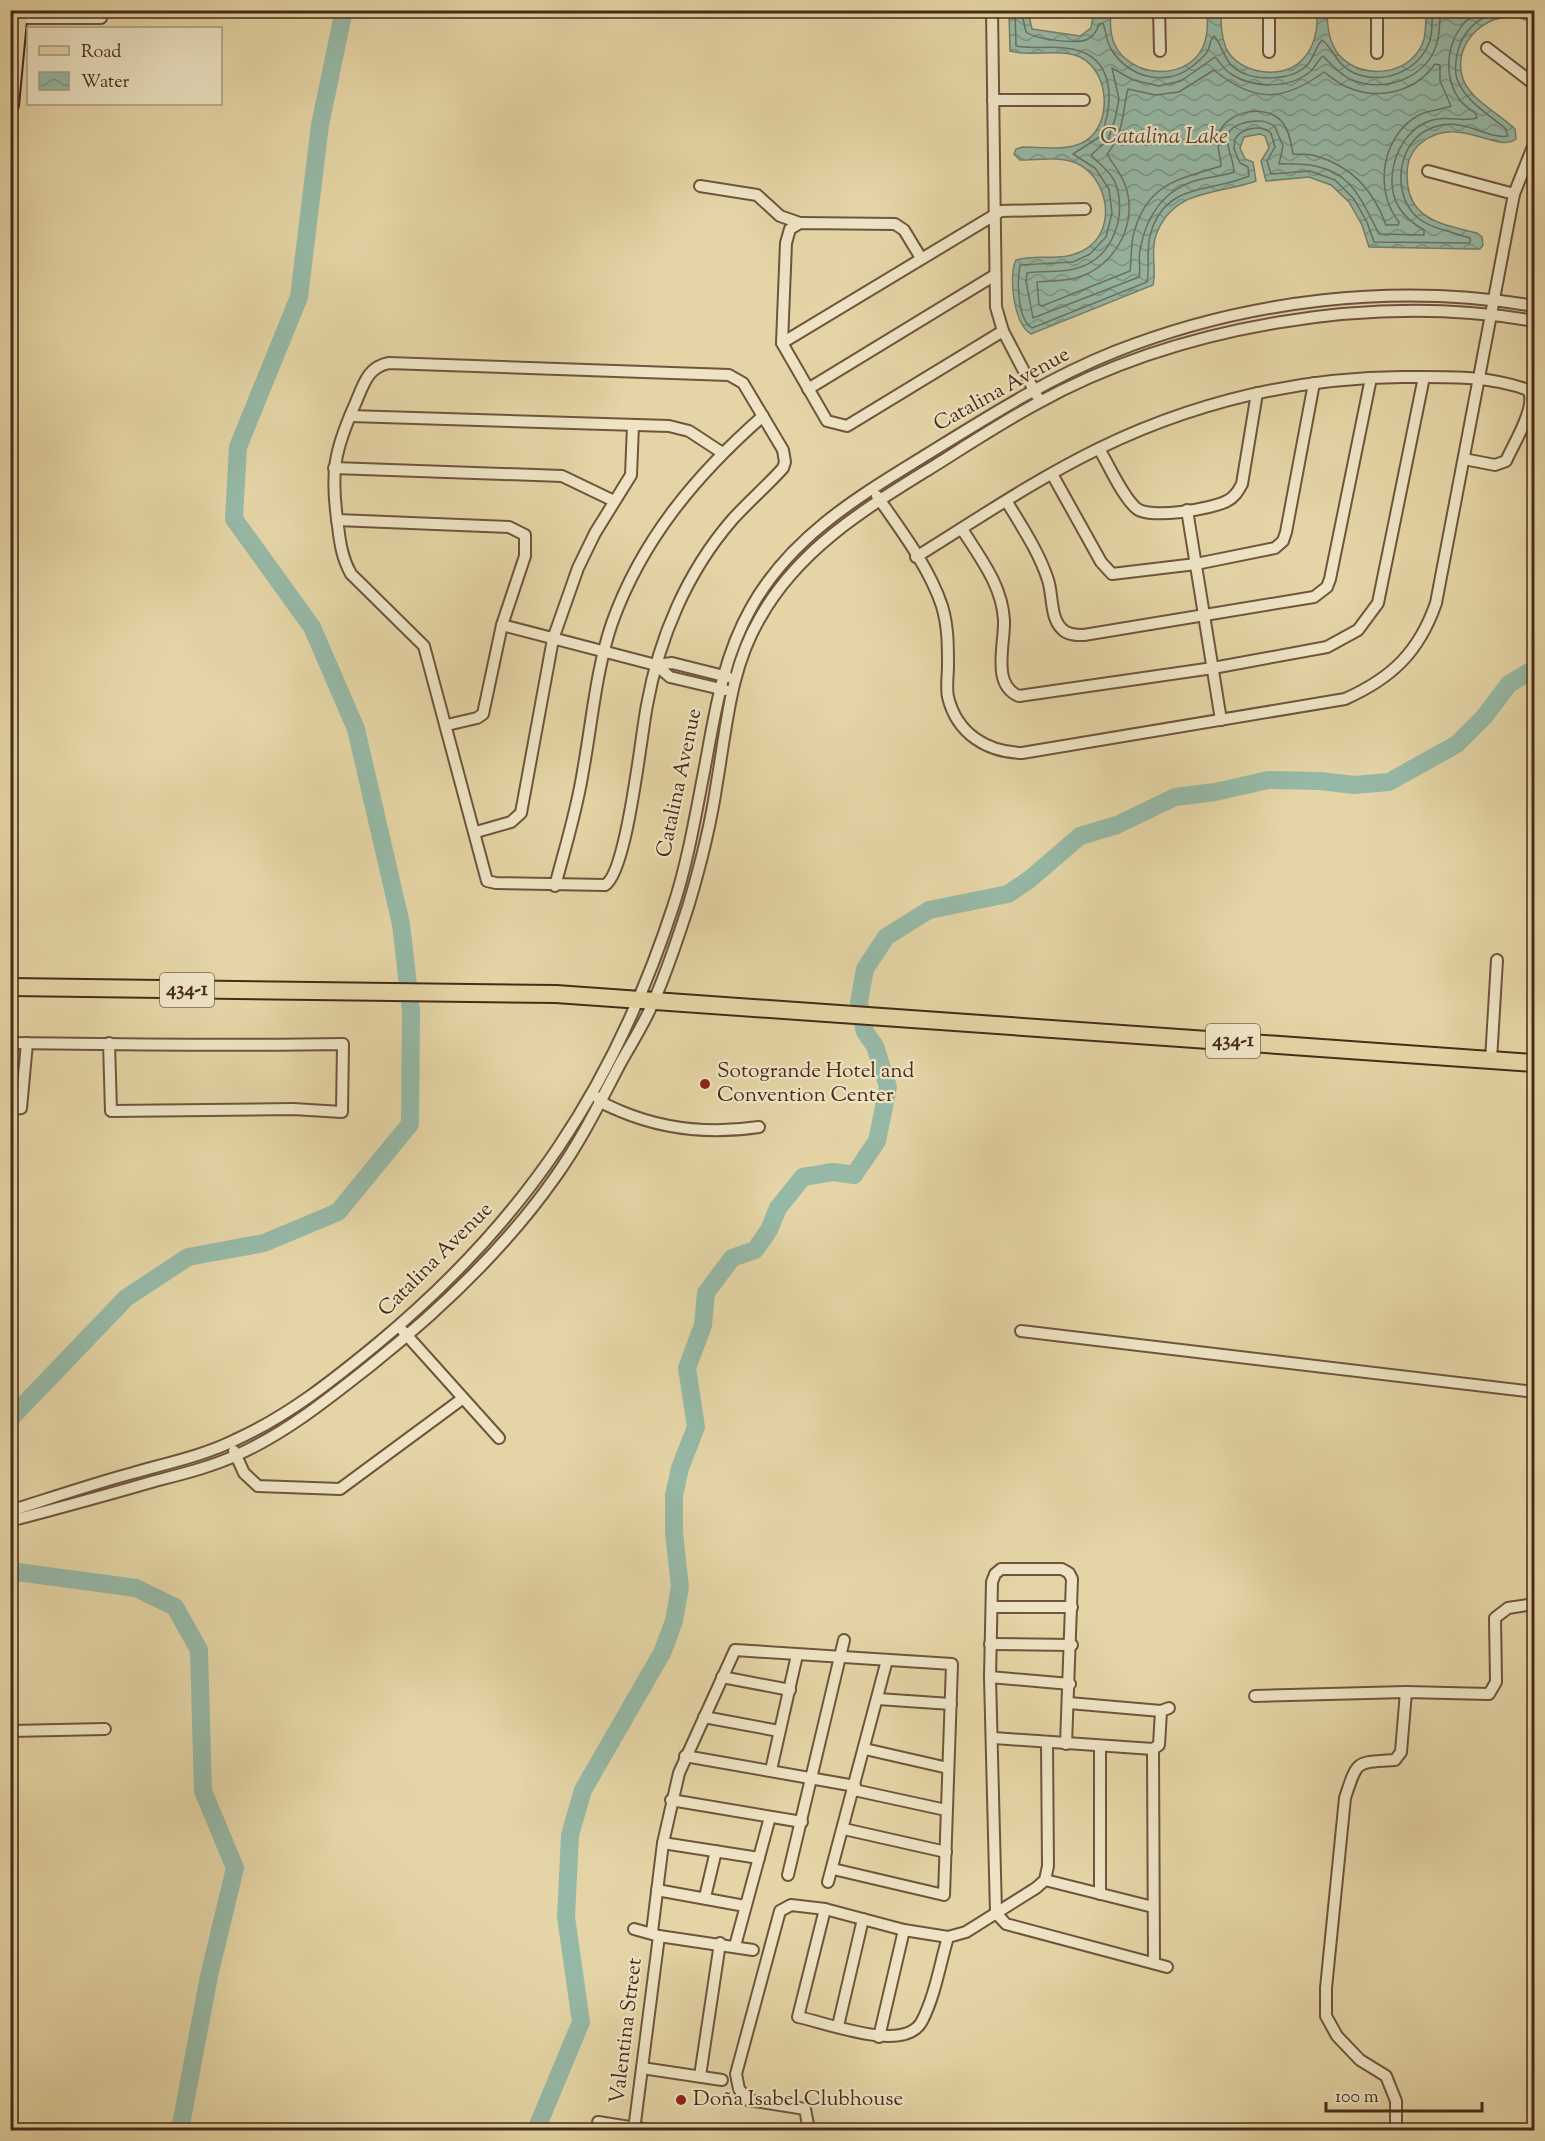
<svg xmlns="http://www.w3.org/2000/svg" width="1545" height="2141" viewBox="0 0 1545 2141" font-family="'Sorts Mill Goudy',serif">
<defs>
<pattern id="water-waves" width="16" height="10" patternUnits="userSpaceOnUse" patternTransform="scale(1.5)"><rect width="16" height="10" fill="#96b9a7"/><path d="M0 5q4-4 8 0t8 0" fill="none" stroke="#7c9787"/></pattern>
</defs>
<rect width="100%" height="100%" fill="#e5d5a6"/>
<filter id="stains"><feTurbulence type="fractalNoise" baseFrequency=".00333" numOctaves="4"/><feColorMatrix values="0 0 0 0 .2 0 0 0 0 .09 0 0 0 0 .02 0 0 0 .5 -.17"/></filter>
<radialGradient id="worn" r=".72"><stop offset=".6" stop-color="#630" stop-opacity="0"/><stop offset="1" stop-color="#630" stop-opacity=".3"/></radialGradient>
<path fill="url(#water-waves)" stroke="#76806e" stroke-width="1.5" d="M1009,11H1028L1032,29L1080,36L1091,28L1094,11H1111C1110,21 1110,33 1114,43C1128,77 1186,83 1203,47C1208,36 1208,23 1207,10L1221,11C1221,23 1221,36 1226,48C1238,74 1284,81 1303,59C1315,46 1318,27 1317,11H1327C1327,25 1329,43 1339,55C1363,82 1414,75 1424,39C1426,30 1426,20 1426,11H1534V24C1500,2 1452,35 1462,76C1468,99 1499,113 1515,129L1516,139C1497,154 1457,113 1421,143C1411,151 1407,162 1407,175C1407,188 1409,199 1418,209C1432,224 1457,228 1477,233L1482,237L1483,245L1480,249H1473L1369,247L1362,225L1349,202L1331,185L1309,177L1266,181L1261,161L1269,148L1265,136L1260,134L1244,137L1240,148L1245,159L1253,162L1256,181C1218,195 1173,188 1156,235C1150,252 1157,269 1153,285L1031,334C1014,325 1008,276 1016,260C1038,253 1061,263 1084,250C1118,232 1109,177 1076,163C1059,156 1038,160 1020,160L1014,154L1016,149L1022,147C1041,147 1065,151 1082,143C1113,128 1111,72 1080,57C1059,48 1032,57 1010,51Z"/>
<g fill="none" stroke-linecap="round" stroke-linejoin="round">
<g stroke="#6e7260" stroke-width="1.5">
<path d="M1015,10L1016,46C1037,50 1060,44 1080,51C1117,64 1112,108 1101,136L1073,154L1095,168L1109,189L1112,213L1106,237L1090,254L1073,262L1020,265C1017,281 1017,319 1032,328L1147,282C1150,268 1146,252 1150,236C1163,182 1211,193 1249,176L1248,167L1240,163L1234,149L1235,139C1242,128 1261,124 1271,133L1275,147L1267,161L1271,174L1310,171L1335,180L1354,199L1367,222L1374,242L1470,243V238C1453,232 1432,229 1418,218C1392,196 1396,146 1427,130C1461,113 1485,140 1508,136L1505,128C1488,114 1465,101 1457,79C1454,70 1456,56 1459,47C1471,14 1503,6 1534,17"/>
<path d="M1021,10L1026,32C1035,39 1078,45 1088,39C1094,36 1097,30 1099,24L1103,23C1106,31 1106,41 1111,49C1129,78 1167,88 1194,65C1198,61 1205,56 1207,52C1211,46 1209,40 1214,36C1222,44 1223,58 1233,67C1251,82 1292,82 1308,64C1314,57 1316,46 1322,40C1335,50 1335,64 1354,73C1383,85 1417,72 1429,43C1433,34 1432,20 1432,10"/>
<path d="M1440,10C1440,21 1440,33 1437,43C1427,79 1383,93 1352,80C1340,75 1331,64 1323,56C1318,60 1316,66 1311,71C1290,89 1254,89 1231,74C1224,70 1220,62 1215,57L1181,81L1159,86L1133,80L1112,68L1119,99L1115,119L1108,140L1091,155C1100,165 1113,173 1117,187C1126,222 1110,261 1074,269C1058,273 1042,270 1027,273L1026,281L1033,318L1139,277C1141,268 1138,259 1140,250C1146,216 1164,189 1198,180C1210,177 1223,176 1234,172C1234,153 1212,129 1248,122C1259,120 1266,120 1275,127L1283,146L1279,164C1344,162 1353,182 1379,234L1424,235V230C1415,225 1406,218 1400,209C1382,182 1396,138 1423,124C1442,113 1461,123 1477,118L1476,114C1471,110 1463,105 1459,99C1439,70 1449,26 1481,10"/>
<path d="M1435,64L1440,65V81L1451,106C1441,110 1429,110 1419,115C1382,135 1373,190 1399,222L1398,225H1386C1374,191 1351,166 1316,156C1308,153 1300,155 1293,154C1291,144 1290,132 1283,123C1268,103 1228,110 1219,133C1215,145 1221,155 1221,166C1181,179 1149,182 1135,229C1130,243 1132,257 1130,271L1042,306L1039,305L1037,282C1051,280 1065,282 1079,277C1117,265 1140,220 1124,182C1120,172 1112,163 1107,154C1124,134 1122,113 1128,89L1155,95L1179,92L1214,70C1253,102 1282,103 1324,72C1331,77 1339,84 1347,87C1379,101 1415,92 1435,64Z"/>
</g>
<g stroke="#96b9a7" stroke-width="18">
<polyline points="10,1419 126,1298 188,1257 264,1243 338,1212 410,1124 411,1011 401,924 356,729 312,627 234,519 238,447 299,297 320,125 344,10"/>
<polyline points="10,1571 136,1588 175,1607 199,1650 203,1791 235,1868 209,1976 180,2130"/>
<polyline points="536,2130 581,2022 566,1917 570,1835 583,1790 662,1653 674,1621 680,1587 674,1533 674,1495 680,1468 696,1427 687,1368 703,1325 706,1293 732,1258 755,1250 769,1230 778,1208 803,1177 833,1172 854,1175 877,1141 888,1087 875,1046 865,1032 859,1002 865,969 886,937 929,910 1008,894 1030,879 1080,836 1117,825 1175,797 1215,792 1268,780 1320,781 1354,785 1389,782 1457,744 1484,717 1509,684 1534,669"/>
</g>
<g stroke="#6e553c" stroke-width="14">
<g id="street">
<polyline points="992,10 996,307 1003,331 1037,396"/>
<polyline points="1159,10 1160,51"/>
<polyline points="1269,10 1269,52"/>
<polyline points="1377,10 1377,53"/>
<polyline points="14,18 101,18"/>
<polyline points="1487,48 1534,84"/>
<polyline points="993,100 1084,100"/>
<polyline points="1428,171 1514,194"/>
<polyline points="700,186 757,195 780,216 800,223"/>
<polyline points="921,258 904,230 895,224 800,223 790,229 786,243 782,343 827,421 847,426 1003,331"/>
<polyline points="782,343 1001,211 1085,209"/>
<path d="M389,363L729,375L743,383L783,450L785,462L783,468C767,486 748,502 732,520C687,572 659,638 647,705C641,735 627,873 605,885L496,883L487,881L424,646L351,574C342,558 340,543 338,526C330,472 334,451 356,402C364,383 368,367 389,363Z"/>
<polyline points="808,389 995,275"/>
<polyline points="350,416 669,426 689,431 721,452"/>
<path d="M1099,449C1109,465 1122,496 1136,508C1149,520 1212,509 1227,501C1235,497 1238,491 1242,484L1257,393"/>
<polyline points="334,468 562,476 614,501"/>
<polyline points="1052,474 1101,562 1112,574 1196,564 1275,548 1283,541 1286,532 1314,383"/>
<path d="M877,496C900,529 929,567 942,606C948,626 948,645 948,665C948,675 946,688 948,697C957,734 987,752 1022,753L1345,699C1392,678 1419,652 1436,603L1514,194L1534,144"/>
<path d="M1007,502C1022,527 1039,552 1048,580C1053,595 1050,618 1062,629C1067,635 1077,635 1084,635L1314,597L1327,587L1330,579L1371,378"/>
<polyline points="1187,510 1221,720"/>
<polyline points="337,520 509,527 525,535 525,556 502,625 483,714 477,718 447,725"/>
<path d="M962,529C980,558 1002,585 1004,620C1005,644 991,685 1019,696L1213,668L1327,647L1358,630L1378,603L1424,377"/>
<path d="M916,557C976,520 1036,479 1100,448C1195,402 1297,378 1402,377C1444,377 1489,375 1528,390C1538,405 1513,445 1506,461L1495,465L1464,459"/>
<polyline points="502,625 656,665 672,663 728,677"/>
<polyline points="656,665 670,677 725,690"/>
<polyline points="476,832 511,822 521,813 553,639 578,568 595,533 631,475 633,425"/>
<path d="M555,886C565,848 577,810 583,771C592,722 596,670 612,623C642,539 697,474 763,416"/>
<path d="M10,1043C121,1044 232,1046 343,1044L342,1112L293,1109L111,1111L109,1043"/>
<polyline points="1491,1060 1497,960"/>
<path d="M597,1097C602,1105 612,1107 620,1111C665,1130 712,1134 759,1127"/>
<polyline points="10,1110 21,1108 27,1043"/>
<polyline points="403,1331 499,1438"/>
<polyline points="1021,1331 1534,1392"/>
<polyline points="234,1451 244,1473 258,1486 340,1489 462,1399"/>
<path d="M10,1511C51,1498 92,1484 133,1473C167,1463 203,1456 235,1440C288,1416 332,1381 377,1344C524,1222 613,1090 673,907C686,868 694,824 702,782C714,722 720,663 751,608C791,536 858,497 926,455C986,418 1047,379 1114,352C1245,300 1395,282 1534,306"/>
<path d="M10,1521C59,1508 107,1495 155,1481C182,1474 211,1467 237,1455C286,1433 328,1399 370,1366C439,1311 505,1249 556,1176C581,1141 600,1102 620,1064C632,1042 646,1021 655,998C668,969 678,937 688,907C700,867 711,824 717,782C727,725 730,669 760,618C798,550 863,510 926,471C963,448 999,424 1036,404C1179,325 1374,293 1534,321"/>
<polyline points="992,1607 1072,1607"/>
<polyline points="990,1644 1072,1645"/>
<polyline points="722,1677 790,1690"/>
<polyline points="990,1677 1070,1684"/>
<polyline points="1255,1696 1406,1692"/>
<polyline points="878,1699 951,1704"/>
<polyline points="1069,1703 1161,1711 1169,1708"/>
<polyline points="704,1717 779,1731"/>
<polyline points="10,1731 105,1729"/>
<polyline points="994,1738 1153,1749 1159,1745 1161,1711"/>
<polyline points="1066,1744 1072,1579 1069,1573 1062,1569 1001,1569 995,1574 992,1582 990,1677 996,1913 1006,1924 1167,1967"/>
<polyline points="1100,1746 1100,1894"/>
<polyline points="865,1749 948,1768"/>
<polyline points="1153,1749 1154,1963"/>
<polyline points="685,1756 855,1786"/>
<polyline points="771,1770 797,1655"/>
<polyline points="854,1790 946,1810"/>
<polyline points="671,1800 802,1822"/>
<polyline points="844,1829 946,1852"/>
<polyline points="663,1843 759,1858"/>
<polyline points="788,1875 844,1640"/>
<polyline points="1045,1880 1153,1907"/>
<polyline points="828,1882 887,1660"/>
<polyline points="657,1890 745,1906"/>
<polyline points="705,1897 716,1851"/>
<path d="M825,1909L798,2017C828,2023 905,2054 922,2021C935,1996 940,1964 948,1937"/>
<polyline points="634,1929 659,1936 753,1950"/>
<polyline points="652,1932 663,1843 679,1773 735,1650 952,1664 944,1895 833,1869"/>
<polyline points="735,1946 770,1817"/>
<polyline points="838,2026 863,1919"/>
<polyline points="879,2037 904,1930"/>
<polyline points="642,2068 722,2080"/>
<polyline points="700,2076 720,1943"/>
<polyline points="598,2122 649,2130"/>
<polyline points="634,2130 659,1936"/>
<polyline points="809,2130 805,2109 748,2100 739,2089 736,2074 780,1911 791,1905 825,1909 904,1930 948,1937 966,1932 1036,1888 1045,1880 1048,1866 1047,1743"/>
<path d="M1396,2130V2101L1386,2076L1360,2060L1337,2036L1326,2016V1988L1345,1798C1358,1758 1356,1763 1395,1760L1401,1752L1406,1692L1489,1694L1496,1682L1495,1618L1508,1608L1534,1604"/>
</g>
</g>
<g stroke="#472a18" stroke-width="20">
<g id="primary">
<polyline points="10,105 19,10"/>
<polyline points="10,987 556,994 1534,1063"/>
</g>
</g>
<use href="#street" stroke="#eee4c5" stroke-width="10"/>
<use href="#primary" stroke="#e5d5a6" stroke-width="16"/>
</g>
<g fill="#8f2418" stroke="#eee4c5" stroke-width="2">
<circle cx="705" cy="1084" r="6"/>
<circle cx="681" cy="2100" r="6"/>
</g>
<g text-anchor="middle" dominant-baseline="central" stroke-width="4.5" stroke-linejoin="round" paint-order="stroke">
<g fill="#eee4c5" stroke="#79624c" stroke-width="1.5">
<rect x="160" y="973" width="54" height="34" rx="4.5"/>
<rect x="1206" y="1024" width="54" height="34" rx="4.5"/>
</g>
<g font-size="20" font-weight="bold" fill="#472a18">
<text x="187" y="990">434-1</text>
<text x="1233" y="1041">434-1</text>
</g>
<g font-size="21" fill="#472a18" stroke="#eee4c5">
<text transform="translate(1002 390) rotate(-29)">Catalina Avenue</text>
<text transform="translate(680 783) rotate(-78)">Catalina Avenue</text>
<text transform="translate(436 1260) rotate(-45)">Catalina Avenue</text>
<text transform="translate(627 2031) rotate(-83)">Valentina Street</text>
</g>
<g font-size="21" fill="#472a18" stroke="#eee4c5" text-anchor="start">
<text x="717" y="1072">Sotogrande Hotel and<tspan x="717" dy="24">Convention Center</tspan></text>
<text x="693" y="2100">Doña Isabel Clubhouse</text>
</g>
<g font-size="22" font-style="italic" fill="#574735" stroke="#eee4c5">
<text x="1164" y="138">Catalina Lake</text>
</g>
</g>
<rect width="1545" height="2141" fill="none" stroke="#e5d5a6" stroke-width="36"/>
<rect x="12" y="12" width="1521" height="2117" fill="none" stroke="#472a18" stroke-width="3"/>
<rect x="18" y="18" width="1509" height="2105" fill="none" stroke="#472a18" stroke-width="1.5"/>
<rect x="27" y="27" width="195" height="78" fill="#eee4c5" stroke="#ab9a80" stroke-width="1.5"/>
<rect x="39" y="46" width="30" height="9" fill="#e5d5a6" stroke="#ab9a80" stroke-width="1.5"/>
<text x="81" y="57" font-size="18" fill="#472a18">Road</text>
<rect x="39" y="72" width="30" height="18" fill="url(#water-waves)" stroke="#ab9a80" stroke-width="1.5"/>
<text x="81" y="87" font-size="18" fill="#472a18">Water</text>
<path d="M1326 2102v9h156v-9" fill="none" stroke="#472a18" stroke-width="3"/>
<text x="1335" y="2102" font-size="18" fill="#472a18" stroke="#eee4c5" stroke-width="4.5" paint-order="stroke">100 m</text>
<rect width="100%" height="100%" filter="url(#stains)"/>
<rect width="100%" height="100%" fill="url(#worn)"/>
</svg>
